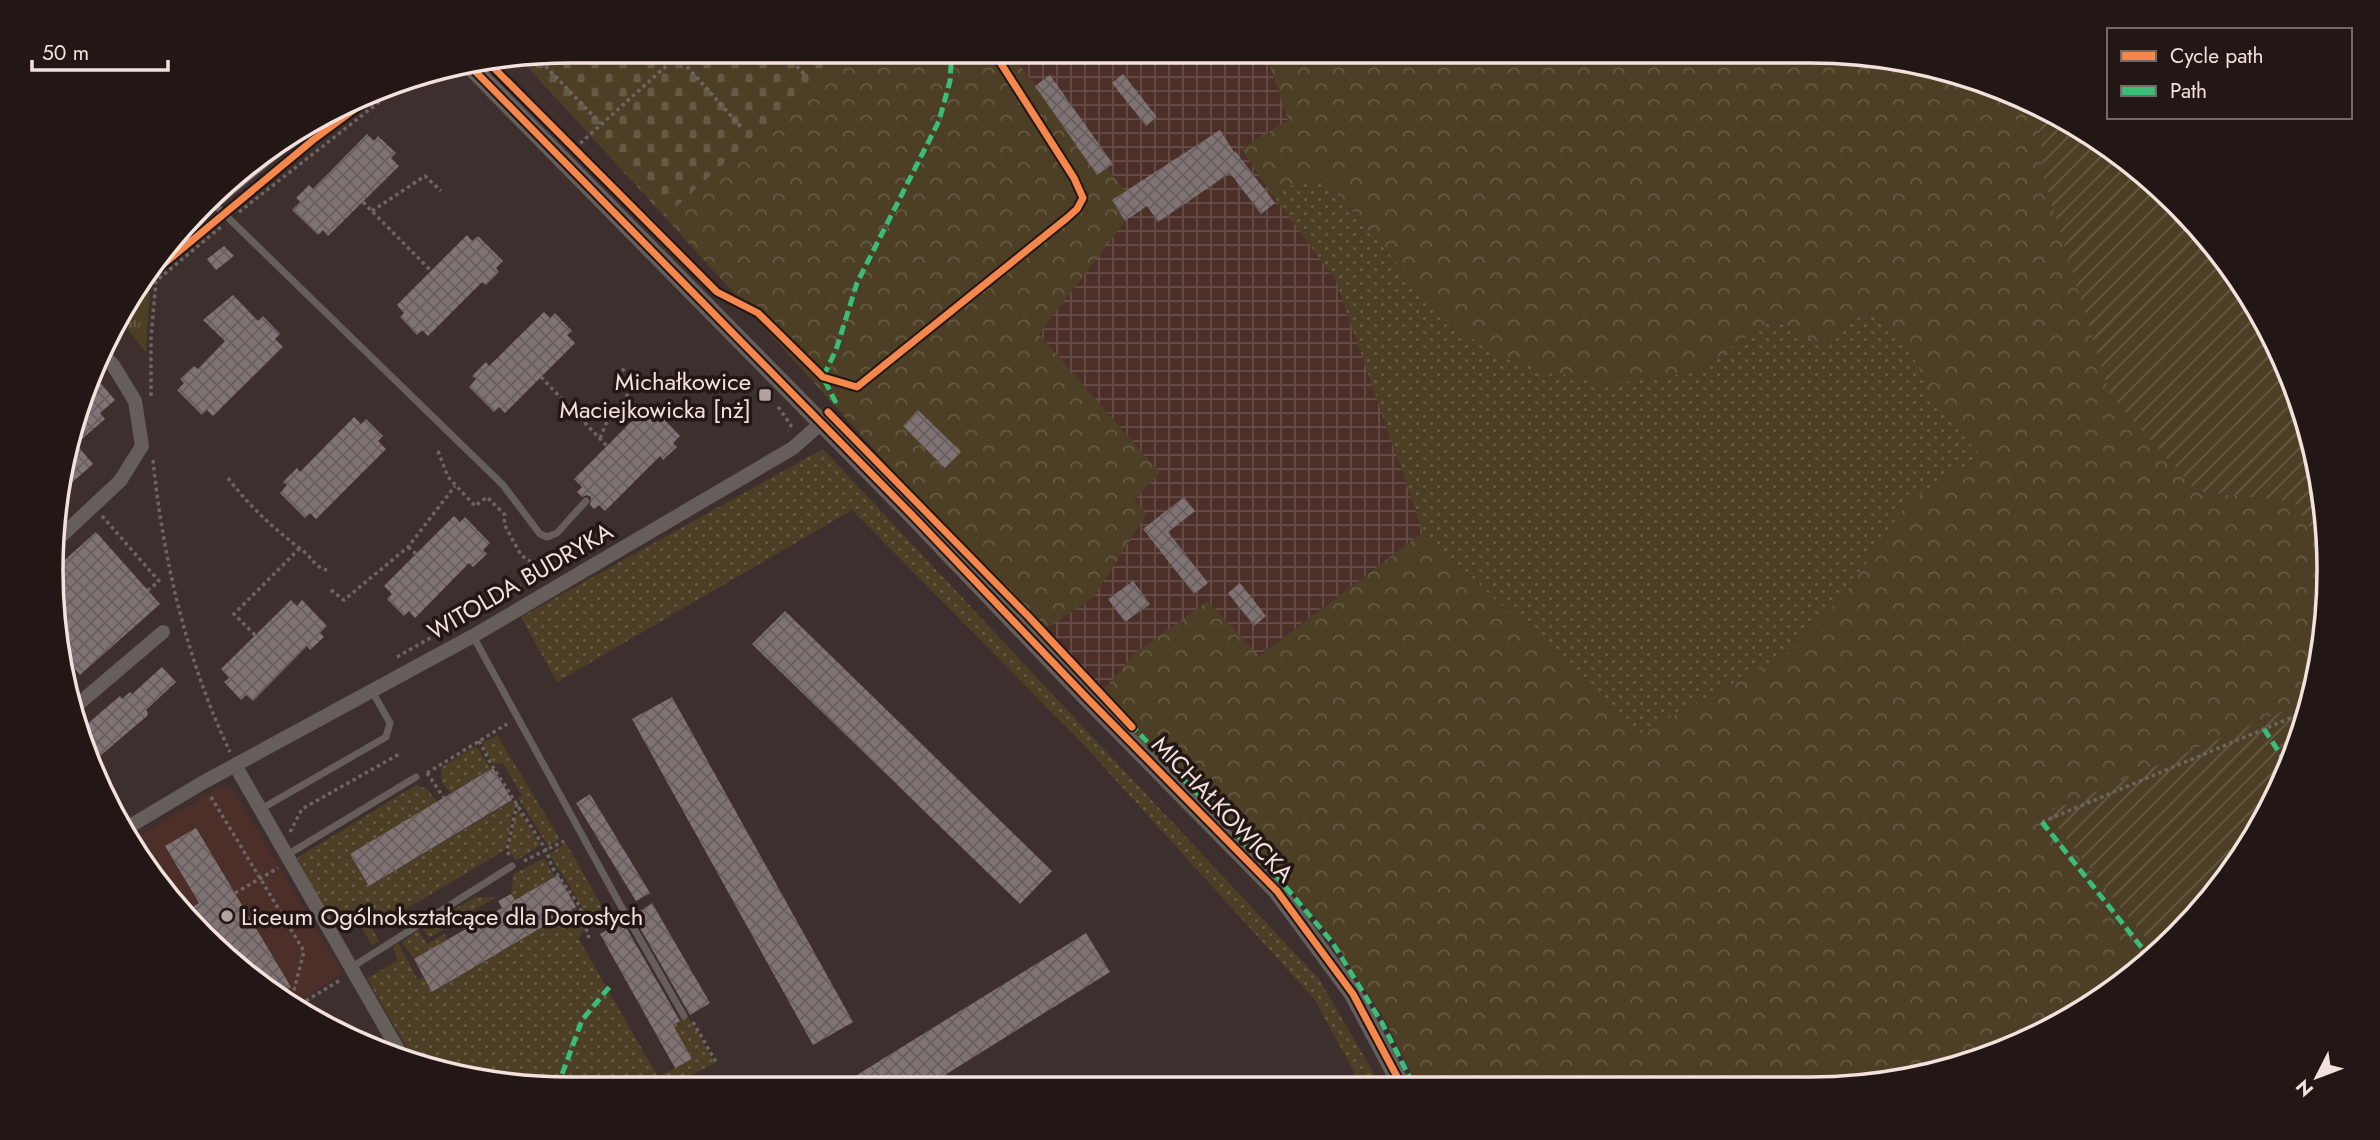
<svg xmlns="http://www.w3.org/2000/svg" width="2380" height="1140" viewBox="0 0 2380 1140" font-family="Jost,sans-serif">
<defs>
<pattern id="industrial-grid" width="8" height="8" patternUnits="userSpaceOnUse" patternTransform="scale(1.75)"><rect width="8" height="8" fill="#4c2f28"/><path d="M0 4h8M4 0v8" fill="none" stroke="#664d47"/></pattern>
<pattern id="grass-dots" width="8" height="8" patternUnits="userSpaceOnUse" patternTransform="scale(1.75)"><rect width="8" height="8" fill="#4c3f25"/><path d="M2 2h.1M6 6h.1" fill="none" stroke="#665a44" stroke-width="1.8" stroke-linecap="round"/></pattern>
<pattern id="forest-crowns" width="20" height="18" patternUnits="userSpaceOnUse" patternTransform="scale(1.75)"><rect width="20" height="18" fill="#4c3f25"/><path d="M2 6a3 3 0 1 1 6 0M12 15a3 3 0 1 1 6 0" fill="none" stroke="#665a44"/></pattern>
<pattern id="cemetery-stones" width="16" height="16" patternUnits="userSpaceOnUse" patternTransform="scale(1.75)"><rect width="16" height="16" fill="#4c3f25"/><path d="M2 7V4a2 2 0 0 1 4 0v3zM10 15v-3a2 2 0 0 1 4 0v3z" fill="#665a44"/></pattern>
<pattern id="park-tufts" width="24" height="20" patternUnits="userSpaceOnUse" patternTransform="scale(1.75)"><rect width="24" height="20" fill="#4c3f25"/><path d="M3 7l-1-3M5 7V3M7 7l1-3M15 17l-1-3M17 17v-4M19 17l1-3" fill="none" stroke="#665a44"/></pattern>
<pattern id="garden-furrows" width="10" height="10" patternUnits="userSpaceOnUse" patternTransform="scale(1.75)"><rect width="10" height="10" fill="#4c3f25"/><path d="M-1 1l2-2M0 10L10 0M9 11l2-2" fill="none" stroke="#665a44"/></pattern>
<pattern id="building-cross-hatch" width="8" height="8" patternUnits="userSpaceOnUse" patternTransform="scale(1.75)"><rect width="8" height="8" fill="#7f7373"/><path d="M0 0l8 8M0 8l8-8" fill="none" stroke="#675e5d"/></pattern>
</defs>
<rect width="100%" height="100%" fill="#3d2f2d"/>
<polygon fill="#4c2f28" points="232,787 343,974 290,1006 203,937 133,839 218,788"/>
<polygon fill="url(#industrial-grid)" points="1009,51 1107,51 1115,59 1129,51 1265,51 1268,55 1288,120 1242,150 1336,281 1423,532 1258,656 1135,653 1097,698 1039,633 1093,598 1134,500 1160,473 1039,334 1035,85"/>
<g fill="url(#grass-dots)">
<polygon points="1323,177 1453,328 1697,372 1772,319 1819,343 1866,312 1903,337 1937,404 1981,456 1909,501 1851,586 1789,654 1639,734 1423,532 1336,281 1270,191"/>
<polygon points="823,449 1319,979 1381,1086 1362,1087 1315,1000 1083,744 852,510 557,682 521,617"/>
<polygon points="497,735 560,839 548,846 518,798 522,796 503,763 493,764 482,743"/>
<polygon points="476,746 491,769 451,793 442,783 441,768"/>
<polygon points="416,785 427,789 437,802 351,854 369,886 516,799 505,850 372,929 379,941 372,946 356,917 326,911 297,858"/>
<polygon points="518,808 540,845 516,861 508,848"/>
<polygon points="566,843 603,908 614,902 606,914 589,925 579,901 549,854"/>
<polygon points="544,858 555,877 515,900 511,894 514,874"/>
<polygon points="475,897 496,897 429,938 423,928"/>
<polygon points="576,907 585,930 578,938 658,1077 692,1059 672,1024 688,1017 715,1063 688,1077 694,1089 570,1089 468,1079 416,1063 367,979 398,960 393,947 398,943 418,980 424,977 433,992"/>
<polygon points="418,930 427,944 444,934 448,940 414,959 402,942"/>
</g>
<g fill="url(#forest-crowns)">
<polygon points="848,51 1009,51 1035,85 1079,132 1137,206 1039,334 1160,473 1134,500 1147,514 1093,598 1039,633 665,217"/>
<polygon points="1265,51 1810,51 1912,61 2009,90 2039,106 2043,176 2197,491 2294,502 2327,556 2329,576 2319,672 2311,699 2046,813 2156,952 2126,982 2009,1050 1878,1085 1417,1086 1386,1022 1332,938 1270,864 1097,698 1135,653 1208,601 1259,656 1423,532 1639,734 1789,654 1851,586 1909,501 1981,456 1937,404 1903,337 1866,312 1819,343 1772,319 1697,372 1604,385 1509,360 1453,328 1323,177 1270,191 1241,149 1288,120"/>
</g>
<polygon fill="url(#cemetery-stones)" points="570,51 848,51 665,217 520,59"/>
<polygon fill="url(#park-tufts)" points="150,289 146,351 145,351 120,319"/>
<g fill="url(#garden-furrows)">
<polygon points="2039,106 2099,138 2177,203 2242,282 2290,372 2319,469 2329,576 2327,556 2294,502 2197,491 2110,395 2043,175"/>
<polygon points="2311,699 2290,769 2222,886 2156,952 2046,813"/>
</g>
<g fill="url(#building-cross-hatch)">
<polygon points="1123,74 1157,117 1146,126 1112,83"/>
<polygon points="1050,75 1113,164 1097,175 1035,86"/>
<polygon points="1220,130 1234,152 1235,151 1275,203 1261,214 1230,173 1158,222 1147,206 1125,221 1112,200"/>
<polygon points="367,134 374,141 378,136 396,153 391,158 399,166 328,236 323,230 318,235 292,210 300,202 296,198 309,185 313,189"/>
<polygon points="467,235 472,241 478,236 503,261 496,268 499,272 486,285 482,282 428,336 422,330 417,335 400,317 404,313 397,305"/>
<polygon points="224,246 234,256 216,270 207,259"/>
<polygon points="233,295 258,321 263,316 280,334 275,339 283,347 213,416 207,410 202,415 177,390 184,383 180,379 194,366 198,369 225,341 203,320"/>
<polygon points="544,312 550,318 555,313 572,331 567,335 575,343 505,413 499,407 494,412 469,387 476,379 472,376 486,362 489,366"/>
<polygon points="90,371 115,400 100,413 105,419 76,444 93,464 60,493 61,468"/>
<polygon points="644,409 650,415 655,410 680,436 673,443 677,447 663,460 660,456 605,511 599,505 594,509 590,505 591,497 587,495 582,497 577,492 582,487 574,479"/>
<polygon points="918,410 961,452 945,468 903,426"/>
<polygon points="354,417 361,424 366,419 383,436 378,441 386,449 316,519 310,513 305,518 280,493 287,485 283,482 297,468 300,472"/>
<polygon points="1184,497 1195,511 1168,532 1208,583 1194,594 1143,529"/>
<polygon points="454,516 460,522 465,517 490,543 483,550 487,554 473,567 469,563 415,618 409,611 404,616 387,599 392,594 384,586"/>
<polygon points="96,532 160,604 80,675 59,650 55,638 58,566"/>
<polygon points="1133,581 1150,604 1125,622 1108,599"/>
<polygon points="1240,583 1266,616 1254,626 1228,593"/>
<polygon points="291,600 297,606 302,600 327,626 320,633 324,637 310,650 307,646 253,701 246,695 241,700 224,682 229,678 221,669"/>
<polygon points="785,611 1052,871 1020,904 752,644"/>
<polygon points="162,667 176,682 146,710 148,713 147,716 93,762 84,732 90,728 87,724 120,696 122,699 130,692 132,694"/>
<polygon points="672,697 853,1022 813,1045 632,719"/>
<polygon points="493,768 512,800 369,886 350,854"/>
<polygon points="590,794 650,893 636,901 576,803"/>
<polygon points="196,828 291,987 275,997 233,962 217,934 206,940 203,937 185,912 199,903 165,846"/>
<polygon points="558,875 576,907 432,992 414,959 502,908 498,901 511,894 515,900"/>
<polygon points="652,903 710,1003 690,1015 633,916"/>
<polygon points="623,922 680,1021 673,1025 692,1059 675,1068 600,934"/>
<polygon points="1086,933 1110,972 924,1088 836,1088"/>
</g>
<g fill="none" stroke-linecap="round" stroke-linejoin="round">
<g stroke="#6c6561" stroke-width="3.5" stroke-dasharray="3.5 3.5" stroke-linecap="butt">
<polyline points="673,51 742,128"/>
<polyline points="782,51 806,76"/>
<polyline points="536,56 600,123"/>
<polyline points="575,148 683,51"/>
<polyline points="363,202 431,271"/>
<polyline points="372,211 425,176 441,191"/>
<polyline points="239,212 411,77"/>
<polyline points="122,311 154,282"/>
<polyline points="541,377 607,446"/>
<polyline points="151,396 151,338 156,281 222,226"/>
<polyline points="778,407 791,425 789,431"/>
<polyline points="600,438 606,424 637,382 621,368"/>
<polyline points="438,451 448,477 475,506 487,497 505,515 504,524 521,555 531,562 539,576"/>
<path d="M153,460C163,560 187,661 230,752"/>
<path d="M228,478C249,506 274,529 302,550C312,557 314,567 327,570"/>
<polyline points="102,516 159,581 141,596"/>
<polyline points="408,547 416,554"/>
<polyline points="331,590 344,600 408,547 455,486"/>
<polyline points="255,635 234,614 300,548"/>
<polyline points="397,657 539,576"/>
<polyline points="479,741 491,764 546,850 552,867 579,905 589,938"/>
<polyline points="427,773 507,724"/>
<polyline points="427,773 444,798"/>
<polyline points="211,797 304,951 290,1006"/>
<polyline points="2042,822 2307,711"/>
<polyline points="290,832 302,809 401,753"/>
<polyline points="509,855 507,850 517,804"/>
<polyline points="524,861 564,841"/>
<polyline points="235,893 278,868"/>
<polyline points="294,1008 342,979"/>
<polyline points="693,1022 716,1062"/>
</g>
<g stroke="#655e5a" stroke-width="7">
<polyline points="213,203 503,485 540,534 547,537 557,533 586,501"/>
<polyline points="473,636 622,908 684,1016"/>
<polyline points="261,809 386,737 390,723 372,691"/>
<polyline points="287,855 416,777"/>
<polyline points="352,967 512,866"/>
</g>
<g stroke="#655e5a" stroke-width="14">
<polyline points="210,205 291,138"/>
<polyline points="59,538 120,481 142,446 135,401 113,365 101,352"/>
<polyline points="76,706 163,632"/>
<polyline points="235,765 404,1060"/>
<polyline points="125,829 202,783 473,636 793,448 820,424"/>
</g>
<polyline stroke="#655e5a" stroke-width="18" points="471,67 912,515 1086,697 1277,891 1353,994 1402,1086"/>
<g stroke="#3abd76" stroke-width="5" stroke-dasharray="10 5" stroke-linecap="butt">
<polyline points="836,403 823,377 836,350 857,283 939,121 950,81 952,51"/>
<polyline points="2327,556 2328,556"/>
<polyline points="1130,724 1274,873 1332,942 1382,1023 1414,1086"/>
<polyline points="2264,729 2290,769"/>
<polyline points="2042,822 2150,958"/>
<polyline points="557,1088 582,1020 611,985"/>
</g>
<g stroke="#221715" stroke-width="11">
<g id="cycleway">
<polyline points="490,64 717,292 758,313 823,377 857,387 1067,218 1077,209 1083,198 1074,178 993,51"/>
<polyline points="471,67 912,515 1086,697 1277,891 1353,994 1402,1086"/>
<polyline points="136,287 313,140 378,92"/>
<polyline points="828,412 1029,617 1132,727"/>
</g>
</g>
<use href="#cycleway" stroke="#f5874c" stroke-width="7"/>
</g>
<g fill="#b3a39f" stroke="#221715" stroke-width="2.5">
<rect x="758" y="388" width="14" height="14" rx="3.5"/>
<circle cx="227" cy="916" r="7"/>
</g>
<g text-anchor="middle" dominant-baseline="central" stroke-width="7" stroke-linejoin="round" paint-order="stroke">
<g font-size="24" fill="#f2e1dd" stroke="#221715" text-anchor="end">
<text x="751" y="381">Michałkowice<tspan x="751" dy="28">Maciejkowicka [nż]</tspan></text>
<text x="241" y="916" text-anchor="start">Liceum Ogólnokształcące dla Dorosłych</text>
</g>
<g font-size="24" fill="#f2e1dd" stroke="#221715">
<text transform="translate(520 581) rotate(-30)">WITOLDA BUDRYKA</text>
<text transform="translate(1223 809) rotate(46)">MICHAŁKOWICKA</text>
</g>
</g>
<path d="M0 0H2380V1140H0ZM570 63H1810A507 507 0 0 1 2317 570V570A507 507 0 0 1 1810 1077H570A507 507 0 0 1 63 570V570A507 507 0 0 1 570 63Z" fill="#221715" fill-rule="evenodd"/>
<path fill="none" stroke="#f2e1dd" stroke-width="3.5" d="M570 63H1810A507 507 0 0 1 2317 570V570A507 507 0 0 1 1810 1077H570A507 507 0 0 1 63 570V570A507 507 0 0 1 570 63Z"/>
<rect x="2107" y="28" width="245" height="91" fill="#221715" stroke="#756865" stroke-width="2"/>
<rect x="2121" y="51" width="35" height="10" fill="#f5874c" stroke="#756865" stroke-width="2"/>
<text x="2170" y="63" font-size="21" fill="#f2e1dd">Cycle path</text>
<rect x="2121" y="86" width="35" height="10" fill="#3abd76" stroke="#756865" stroke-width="2"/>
<text x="2170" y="98" font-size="21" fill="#f2e1dd">Path</text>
<g transform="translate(2317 1077) rotate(228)" stroke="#221715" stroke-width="5" paint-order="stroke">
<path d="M0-5L12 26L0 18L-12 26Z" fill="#f2e1dd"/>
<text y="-10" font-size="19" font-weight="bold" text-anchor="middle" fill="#f2e1dd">N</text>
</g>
<path d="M32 60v10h136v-10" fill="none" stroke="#f2e1dd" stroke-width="3.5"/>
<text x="42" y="60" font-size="21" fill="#f2e1dd" stroke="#221715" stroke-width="5" paint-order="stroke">50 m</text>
</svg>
